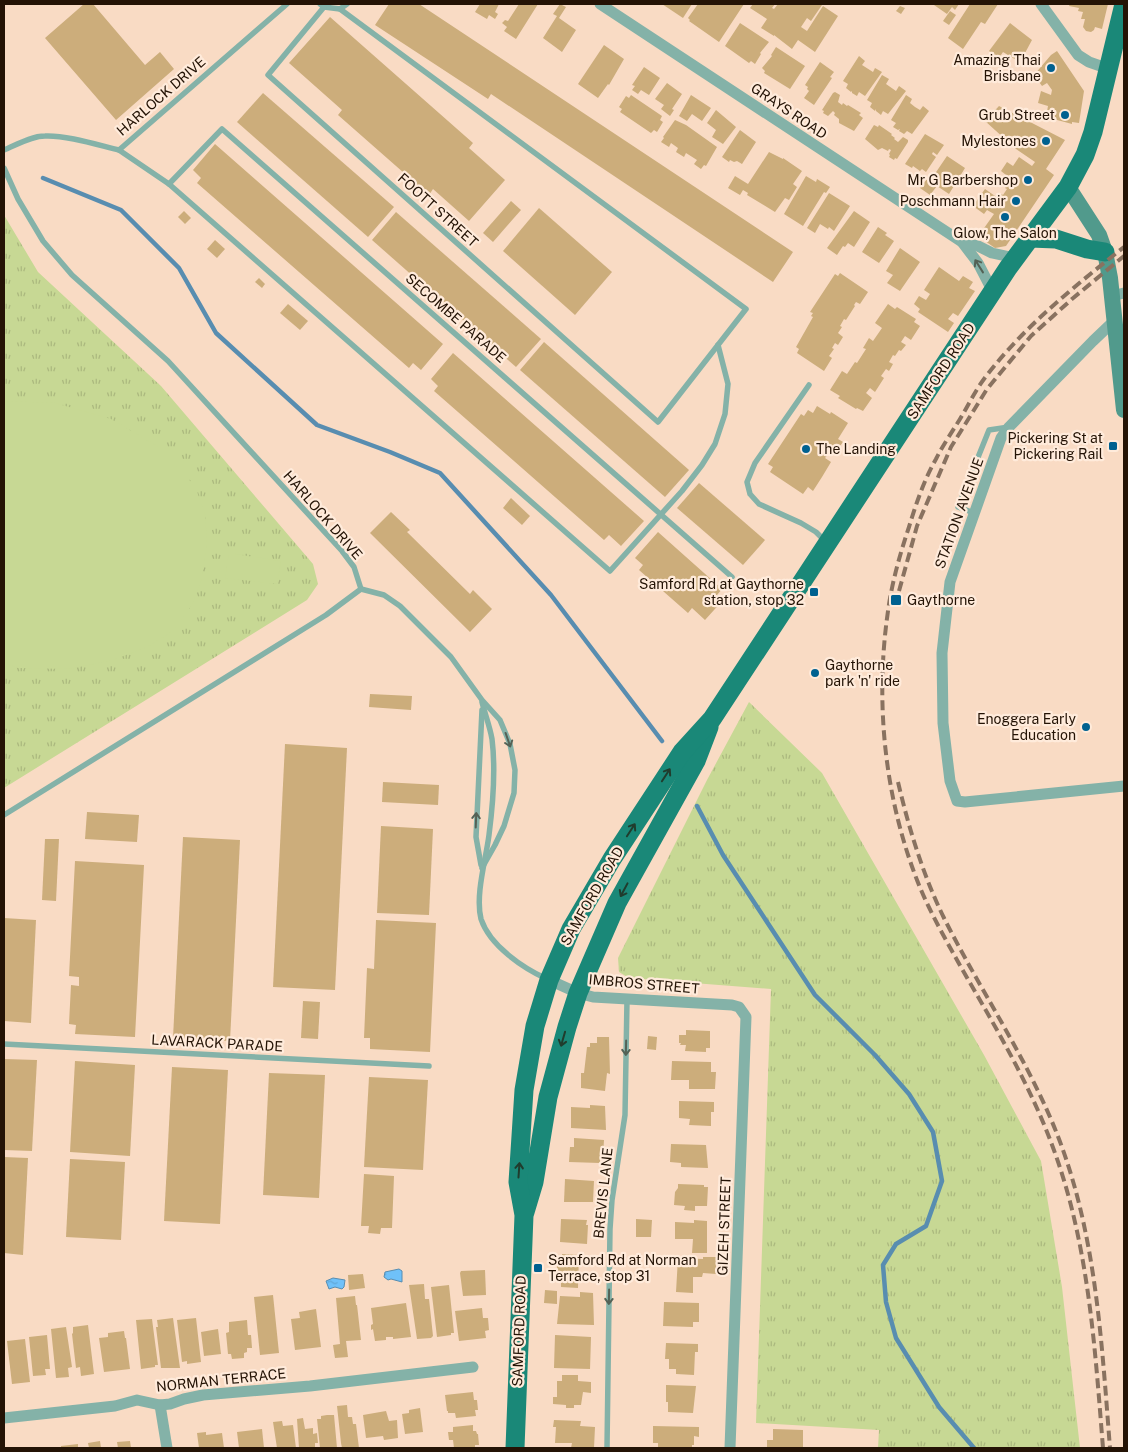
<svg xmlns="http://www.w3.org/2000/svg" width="1128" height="1452" viewBox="0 0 1128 1452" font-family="'Public Sans',sans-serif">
<defs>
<pattern id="park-tufts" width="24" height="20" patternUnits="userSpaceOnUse" patternTransform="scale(1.25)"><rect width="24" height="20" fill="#c7d894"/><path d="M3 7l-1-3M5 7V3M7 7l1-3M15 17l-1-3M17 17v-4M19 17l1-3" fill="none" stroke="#abb87e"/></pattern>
<pattern id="water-ripples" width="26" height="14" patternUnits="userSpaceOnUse" patternTransform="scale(1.25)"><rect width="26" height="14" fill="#6fc1f9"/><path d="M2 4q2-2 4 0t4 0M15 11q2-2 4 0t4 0" fill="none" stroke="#60a5d4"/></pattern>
</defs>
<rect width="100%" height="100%" fill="#f9dbc4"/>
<g fill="url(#park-tufts)">
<polygon points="4,215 38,272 161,386 313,564 318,584 307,600 4,788"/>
<polygon points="749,702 822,773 984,1055 1041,1161 1062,1287 1080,1448 878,1448 879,1430 756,1423 771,989 629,978 619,972 618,958 707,780"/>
</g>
<g fill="#c7d894">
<polygon points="4,401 55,403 111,419 157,446 195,486 205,514 207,542 201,581 192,605 173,631 147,647 113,660 69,669 18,668 4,663"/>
<polygon points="229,553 281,561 277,584 225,578"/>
</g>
<g fill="url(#water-ripples)" stroke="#588db0">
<polygon points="399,1269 402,1271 402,1282 391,1279 388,1280 384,1277 385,1272"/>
<polygon points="333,1278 345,1280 344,1287 342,1289 335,1287 329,1289 326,1281"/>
</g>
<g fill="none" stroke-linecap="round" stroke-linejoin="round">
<g stroke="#588db0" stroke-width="4.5">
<polyline points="43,178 121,210 179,268 216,333 317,425 390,452 440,473 551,595 662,741"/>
<polyline points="697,806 723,855 815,995 875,1055 909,1094 933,1132 942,1181 926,1226 896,1244 883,1265 886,1302 896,1338 939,1407 974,1448"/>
</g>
</g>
<g fill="#ccad7b">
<polygon points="84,4 93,4 145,65 160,52 174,69 116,120 45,38"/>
<polygon points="389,4 419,4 793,252 773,282 491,94 488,99 375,25"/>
<polygon points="480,4 499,4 495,12 498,14 495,19 489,15 487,19 475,12"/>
<polygon points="519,4 538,4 516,39 504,31 507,27 502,23 505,20 508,21"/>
<polygon points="560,4 566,7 559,18 576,30 562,52 543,38 557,16 553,14"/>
<polygon points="662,4 692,4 683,18"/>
<polygon points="698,4 744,4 719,42 689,21 690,20 688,18"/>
<polygon points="753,4 775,4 772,8 774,9 778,4 821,4 822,5 811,21 807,18 801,27 807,31 823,6 838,16 815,52 798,40 792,49 774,35 774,36 761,28 767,19 750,8"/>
<polygon points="935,4 959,4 955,10 952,7 947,14 934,5"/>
<polygon points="970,4 998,4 985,24 981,22 963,49 948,38"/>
<polygon points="1070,4 1108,4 1102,29 1095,27 1094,30 1091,32 1086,31 1083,27 1085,19 1081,19 1083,12 1078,11 1079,8 1069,6"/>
<polygon points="900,6 905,8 901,14 896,11"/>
<polygon points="950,11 956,15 949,25 943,21"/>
<polygon points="330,17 473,143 469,148 505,180 469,221 433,189 429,195 338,115 342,110 289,63"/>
<polygon points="740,23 769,42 760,53 761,54 755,64 751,61 749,63 725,46"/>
<polygon points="1010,23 1032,40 1025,53 1018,61 1003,52 999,58 989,51"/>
<polygon points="604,45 624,59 609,85 608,84 598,98 578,84"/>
<polygon points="776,47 805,66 790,89 764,73 765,71 762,68 772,56 771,55"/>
<polygon points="1057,51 1084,91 1079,123 1072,122 1072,124 1046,117 1048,106 1038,103 1041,91 1051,95 1052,90 1047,83 1042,86 1034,75 1051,55"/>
<polygon points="859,56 865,61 862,65 873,72 875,68 882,72 865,96 859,92 857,96 852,93 852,91 851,92 846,88 848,84 843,81"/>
<polygon points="820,62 834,72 830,77 832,78 814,105 804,98 809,91 807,89 808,87 805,85"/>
<polygon points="644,67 660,78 649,95 641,90 638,94 632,90 635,86 632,85"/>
<polygon points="882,75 889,79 886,84 896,91 899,86 906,91 888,114 883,111 881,115 876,111 876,109 875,111 870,107 872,103 867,100"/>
<polygon points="667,83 682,94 672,109 674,110 670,116 661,109 664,105 655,99"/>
<polygon points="835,92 840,95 838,102 842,105 843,103 847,106 848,105 861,113 859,115 863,118 854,131 839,123 839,119 834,115 835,113 833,111 828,116 823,113 824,111 822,110 833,93"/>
<polygon points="263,93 394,207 368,237 237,122"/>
<polygon points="631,95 662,116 660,120 663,122 657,132 654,130 651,133 620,112 622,109 619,107 626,96 629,98"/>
<polygon points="691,95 711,108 702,121 692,114 687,121 679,116"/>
<polygon points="906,95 912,99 910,103 915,107 920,110 923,106 929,111 912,134 907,131 904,134 899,131 900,129 898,130 893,127 896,123 891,120"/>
<polygon points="999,106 1065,140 1046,169 1054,175 1006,246 995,248 985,241 989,235 982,231 994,214 987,210 984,214 973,206 985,189 995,196 997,196 1000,193 1003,195 1007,189 1005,188 1010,180 1005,177 1006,175 1001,171 1007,162 1013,166 1019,157 1032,166 1035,162 1016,149 985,121"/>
<polygon points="716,110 736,127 723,144 712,137 716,130 707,123"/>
<polygon points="675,120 686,125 717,147 706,166 704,165 701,169 694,164 697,160 686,153 684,157 676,152 678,148 671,143 669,147 661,142 664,138 663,137"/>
<polygon points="874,125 878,127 879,125 892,134 891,135 895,138 894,139 898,142 903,137 908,140 908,142 897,159 895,158 894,160 889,157 890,155 889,154 891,150 889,149 888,151 882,148 878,150 865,139"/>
<polygon points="740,130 756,142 742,164 737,161 734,162 730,160 729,162 722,157"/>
<polygon points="925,134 944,145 937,155 933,152 932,154 936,157 926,172 922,169 920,171 913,166 912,168 905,164"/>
<polygon points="215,144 443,344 421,370 413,363 409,368 197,183 201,178 193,170"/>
<polygon points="769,152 783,159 783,158 802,171 793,184 797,187 789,200 785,198 775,212 747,195 748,193 743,190 740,195 728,188 735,176 748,184"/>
<polygon points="947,156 965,168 949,194 937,186 930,195 920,188 927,179 930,181"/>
<polygon points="806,176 816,182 817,179 830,187 826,193 824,192 803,226 784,214"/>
<polygon points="829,193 850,206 834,231 829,227 828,229 820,224 815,233 807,228"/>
<polygon points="511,201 521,210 493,242 483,233"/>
<polygon points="539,208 612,272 575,315 503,251"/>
<polygon points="184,211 191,218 185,224 178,217"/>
<polygon points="854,211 870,222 854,247 848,243 845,247 843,246 837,255 827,248"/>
<polygon points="396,212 541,339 516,367 372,240"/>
<polygon points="878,227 887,233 885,235 894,241 879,263 862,252"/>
<polygon points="215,240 225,249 217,258 207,249"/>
<polygon points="900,248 920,262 900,291 887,283 893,275 886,271"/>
<polygon points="939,267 959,281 963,276 973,282 969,288 975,291 958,316 953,313 948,319 954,323 948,332 918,312 920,309 914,304 919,296 926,300 930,294 924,290"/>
<polygon points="840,273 868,292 860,304 856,302 854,305 855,306 846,320 844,319 840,326 842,327 838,333 843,337 838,345 835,343 832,348 834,349 829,356 832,358 824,371 797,353 799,349 796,347 813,317 811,316 813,313 810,312 835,274 838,276"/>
<polygon points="259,278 265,284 262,288 255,282"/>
<polygon points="288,304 308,321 300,330 280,313"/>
<polygon points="888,304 895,309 897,307 916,319 914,322 920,326 911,340 905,336 901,342 906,345 901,351 899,350 895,356 893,355 889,362 893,364 889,371 886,369 881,376 884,378 875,392 870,388 866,393 872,398 863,411 857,408 856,409 838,398 840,396 830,390 842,371 847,374 855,362 857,363 866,349 863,348 869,338 873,341 882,328 875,323"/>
<polygon points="544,342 689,470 665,497 520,370"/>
<polygon points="453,353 644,521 621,546 609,535 604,540 434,391 438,386 431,379"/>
<polygon points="817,406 830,414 831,412 848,423 838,439 843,442 837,450 834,448 825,458 831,462 822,477 813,491 808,487 803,494 770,472 773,467 768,464 801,414 804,416 808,410 813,413"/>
<polygon points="699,483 765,540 743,565 677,508"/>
<polygon points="511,498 530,516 522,525 503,508"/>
<polygon points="391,512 410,530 407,532 470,594 473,590 492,609 470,632 370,533"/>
<polygon points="658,532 722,589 717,595 723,600 705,620 692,608 688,613 639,570 643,565 635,558"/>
<polygon points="370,694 412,696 411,710 369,707"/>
<polygon points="285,744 347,748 335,990 273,987"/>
<polygon points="383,782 439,785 438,805 382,802"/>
<polygon points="87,812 139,815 137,842 85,839"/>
<polygon points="381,826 433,829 429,915 377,913"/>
<polygon points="183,837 240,840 230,1041 173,1038"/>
<polygon points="45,839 59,839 56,901 42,900"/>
<polygon points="75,861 144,865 135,1037 75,1034 76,1025 69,1024 71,985 79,986 79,977 69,976"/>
<polygon points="4,918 36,920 31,1023 4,1021"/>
<polygon points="376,920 436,923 430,1052 370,1049 370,1038 364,1038 367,968 374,969"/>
<polygon points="303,1001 320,1002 318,1039 301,1038"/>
<polygon points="686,1030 710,1031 710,1048 706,1048 706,1052 685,1051 686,1045 680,1045 681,1043 679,1043 679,1035 686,1035"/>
<polygon points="648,1036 657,1037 656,1050 647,1049"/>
<polygon points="597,1037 609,1037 610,1074 607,1073 605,1091 581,1088 581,1073 584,1073 587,1047 590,1047 590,1043 597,1043"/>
<polygon points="4,1059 37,1060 32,1151 4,1150"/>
<polygon points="75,1061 135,1065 130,1156 70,1152"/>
<polygon points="672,1061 711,1062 711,1072 716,1072 715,1089 689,1089 689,1080 671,1080"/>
<polygon points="172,1067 228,1070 220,1224 164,1221"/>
<polygon points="269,1073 325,1075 319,1198 263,1195"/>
<polygon points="369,1077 428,1080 423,1170 364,1167"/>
<polygon points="679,1101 714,1102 714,1112 711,1112 711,1126 689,1125 690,1119 679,1118"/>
<polygon points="590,1105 605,1106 606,1130 571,1128 571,1107 590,1108"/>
<polygon points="574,1138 604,1140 603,1155 600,1155 600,1163 569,1162 570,1147 574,1147"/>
<polygon points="671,1144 706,1145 708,1168 681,1167 681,1163 670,1162"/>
<polygon points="4,1157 28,1158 23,1255 4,1253"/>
<polygon points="70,1159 125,1162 121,1240 66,1237"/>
<polygon points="364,1174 394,1176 392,1228 381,1228 380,1234 368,1233 369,1226 361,1226"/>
<polygon points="565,1179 594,1181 593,1202 564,1202"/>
<polygon points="678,1184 704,1185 704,1187 708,1187 707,1206 695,1206 695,1211 684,1210 685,1206 674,1205 675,1192 678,1188"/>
<polygon points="561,1219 587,1220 586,1225 588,1225 587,1244 560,1242"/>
<polygon points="636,1219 652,1220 651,1237 636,1237"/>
<polygon points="694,1220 707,1221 707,1253 692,1253 693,1239 675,1239 675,1222 694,1223"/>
<polygon points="562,1254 579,1255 578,1288 561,1287 561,1278 557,1278 557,1262 562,1262"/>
<polygon points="703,1257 716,1257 716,1274 703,1273 702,1277 693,1277 693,1293 676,1292 678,1258 703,1259"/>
<polygon points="485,1270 486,1295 463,1296 460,1273 461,1271"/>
<polygon points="363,1274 365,1288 349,1290 348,1275"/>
<polygon points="424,1284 425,1299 429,1299 433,1336 431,1338 417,1339 409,1285"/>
<polygon points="449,1285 454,1333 451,1333 451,1335 437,1337 431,1287"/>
<polygon points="545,1290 557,1291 557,1304 544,1303"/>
<polygon points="580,1292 593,1293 594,1325 557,1324 560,1296 580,1297"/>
<polygon points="273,1295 279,1353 260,1355 254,1297"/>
<polygon points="355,1296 356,1305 357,1305 361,1340 346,1341 348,1357 335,1358 333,1345 340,1344 336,1298"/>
<polygon points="664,1302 699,1303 699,1322 693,1322 693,1327 663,1326"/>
<polygon points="406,1303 411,1337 393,1339 393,1337 386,1337 386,1340 375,1341 373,1329 371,1330 371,1325 373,1324 371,1308"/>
<polygon points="482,1308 483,1318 488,1318 489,1330 485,1331 486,1338 459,1341 455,1311"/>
<polygon points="316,1309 321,1347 295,1350 291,1319 300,1318 299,1312"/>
<polygon points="173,1318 180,1368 161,1368 156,1327 158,1327 157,1320"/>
<polygon points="196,1318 201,1362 187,1364 187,1361 182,1362 177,1320"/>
<polygon points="152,1319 158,1365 155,1365 155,1367 141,1369 136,1320"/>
<polygon points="247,1320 248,1335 251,1335 252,1348 247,1348 247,1352 244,1353 244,1358 232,1359 231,1354 228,1354 226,1333 229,1332 229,1322"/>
<polygon points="88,1325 94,1374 81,1376 80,1367 76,1368 72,1334 73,1333 73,1327"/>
<polygon points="66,1327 72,1367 68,1368 69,1377 56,1378 51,1329"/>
<polygon points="218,1329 221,1354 204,1356 201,1332"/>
<polygon points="124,1331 125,1338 126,1338 130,1369 104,1372 99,1338 108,1337 108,1333"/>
<polygon points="47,1335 50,1369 45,1369 46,1375 33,1376 29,1337"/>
<polygon points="555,1335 591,1337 590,1369 554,1368"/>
<polygon points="25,1339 30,1382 12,1384 7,1341"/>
<polygon points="666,1343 698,1344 698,1352 695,1352 694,1375 676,1374 676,1369 669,1369 669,1359 665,1359"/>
<polygon points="562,1375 578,1375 578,1381 591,1382 591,1393 583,1392 581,1405 574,1405 574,1408 566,1408 566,1405 553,1404 553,1397 557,1397 557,1381 562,1381"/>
<polygon points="666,1385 696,1386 693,1413 668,1412 668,1402 666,1402"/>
<polygon points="473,1392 474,1400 477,1400 478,1410 475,1410 476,1416 456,1418 455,1413 448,1413 448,1411 447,1411 445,1395"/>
<polygon points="347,1405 348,1417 352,1417 353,1424 356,1424 359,1448 342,1448 341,1443 337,1406"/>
<polygon points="420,1408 423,1432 405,1434 402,1414 409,1413 409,1410"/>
<polygon points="386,1411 389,1421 397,1420 398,1438 384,1440 383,1436 366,1438 363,1415"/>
<polygon points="327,1415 334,1415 337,1448 320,1448 317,1419 321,1419 321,1416"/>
<polygon points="303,1418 305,1429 313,1428 313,1434 317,1433 318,1443 315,1443 315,1448 299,1448 297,1419"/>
<polygon points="554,1420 581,1421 580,1426 595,1427 594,1448 571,1448 572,1443 555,1443 556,1427 553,1427"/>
<polygon points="282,1421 283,1426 293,1425 296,1448 277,1448 273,1422"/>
<polygon points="473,1425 473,1431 476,1431 477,1434 478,1434 479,1445 475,1445 475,1448 454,1448 453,1440 449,1440 448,1432 453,1432 453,1427"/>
<polygon points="653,1426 699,1427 699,1437 694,1436 694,1445 692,1445 692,1448 658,1448 658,1443 653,1443"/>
<polygon points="262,1429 264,1448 239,1448 237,1432"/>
<polygon points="773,1429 803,1430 803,1448 767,1448 767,1440 773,1440"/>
<polygon points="206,1432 206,1435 222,1433 224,1448 199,1448 197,1433"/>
<polygon points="100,1441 101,1448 89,1448 88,1443"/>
<polygon points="130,1441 131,1448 118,1448 117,1442"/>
<polygon points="78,1444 78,1448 61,1448 61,1446"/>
</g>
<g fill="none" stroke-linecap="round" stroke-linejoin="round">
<g stroke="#84b2a8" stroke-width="5.5">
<polyline points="320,4 324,7 340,9 347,4"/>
<polyline points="324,7 268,75 658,422 746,309 340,9"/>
<path d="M4,150C16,145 31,136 45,136C66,135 98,145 119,150L287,4"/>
<polyline points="119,150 169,184 610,571 682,491 702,465 715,444 725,414 728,384 718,345"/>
<polyline points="4,168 18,199 43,241 72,275 168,361 342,551 354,567 361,589 326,615 4,815"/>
<polyline points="169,184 222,129 732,577"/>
<polyline points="809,385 755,463 747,482 750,494 759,504 801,523 816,532 825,541"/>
<polyline points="974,513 958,507 989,430 1009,427"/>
<polyline points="361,589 384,595 400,606 451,657 482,700 500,720 510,744 515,770 514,793 504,826 495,845 482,868"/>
<path d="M482,702C485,714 490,727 492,739C496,771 493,804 489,835C486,859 475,895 481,919C490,946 523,968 547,979"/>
<polyline points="481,865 476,837 482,710"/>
<polyline points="4,1044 429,1066"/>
<polyline points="607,1448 610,1229 612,1200 625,1115 627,1000"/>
</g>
<g stroke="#84b2a8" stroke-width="11">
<polyline points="600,4 962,242 978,263 993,292"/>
<polyline points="1041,4 1078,55 1089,62 1109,69"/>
<polyline points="962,242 978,246 992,253 1015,258"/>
<polyline points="1112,296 1124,293"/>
<polyline points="1114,321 1093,341 1009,427 1001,438 950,582 942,653 943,723 950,781 957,801 965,802 1124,786"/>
<polyline points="549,980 578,993 593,997 732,1005 739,1007 746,1017 730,1448"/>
<polyline points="160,1405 167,1448"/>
<polyline points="4,1418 115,1406 137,1400 160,1405 170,1404 184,1399 203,1395 310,1386 473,1367"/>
</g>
<polyline stroke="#519a8c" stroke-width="16" points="1068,187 1099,235 1105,252 1110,278 1124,410"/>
<g stroke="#1a8878" stroke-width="19">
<polyline points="1030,238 1056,239 1087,249 1105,252"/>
<polyline points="525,1212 534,1182 548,1097 567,1027 578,993 617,903 696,761 709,727"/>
<polyline points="515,1448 524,1215 518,1182 524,1090 535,1026 549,980 571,929 612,859 682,752 712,719 1008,268 1068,187 1085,155 1093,132 1124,4"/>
</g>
<g stroke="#897260" stroke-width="4" stroke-dasharray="10 5" stroke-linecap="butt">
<polyline points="899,591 917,526 951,447 987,389 1031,336 1072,299 1124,256"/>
<path d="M898,782C909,829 923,875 944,918C983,996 1034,1068 1063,1150C1097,1246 1102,1348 1110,1448"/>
<path d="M1103,1448C1095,1349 1089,1248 1055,1153C1032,1088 996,1028 962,969C946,940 929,911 917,880C884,795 875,700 888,611C892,582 900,554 909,527C916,504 924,480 936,459C943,445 952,432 960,419C968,406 975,391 984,379C1023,327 1074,287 1124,247"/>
</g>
</g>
<defs><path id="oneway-shaft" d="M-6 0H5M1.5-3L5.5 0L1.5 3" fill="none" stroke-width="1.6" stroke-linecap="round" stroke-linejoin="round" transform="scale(1.25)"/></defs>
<g stroke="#546256">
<use href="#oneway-shaft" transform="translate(979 266) rotate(-122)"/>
<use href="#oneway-shaft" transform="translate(508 740) rotate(71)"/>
<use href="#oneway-shaft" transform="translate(476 820) rotate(-88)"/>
<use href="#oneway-shaft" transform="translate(626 1048) rotate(91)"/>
<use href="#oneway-shaft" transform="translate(609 1297) rotate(91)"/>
</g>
<g stroke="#203c2d">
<use href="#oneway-shaft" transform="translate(666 775) rotate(-57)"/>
<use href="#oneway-shaft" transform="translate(631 830) rotate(-57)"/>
<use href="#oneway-shaft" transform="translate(624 890) rotate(118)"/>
<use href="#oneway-shaft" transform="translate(563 1039) rotate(106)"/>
<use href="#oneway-shaft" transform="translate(519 1170) rotate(-86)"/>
</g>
<g fill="#006190" stroke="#ffebdb" stroke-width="2">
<circle cx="1051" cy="68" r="5"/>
<circle cx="1065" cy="115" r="5"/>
<circle cx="1046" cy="141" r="5"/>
<circle cx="1028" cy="180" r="5"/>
<circle cx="1016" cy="201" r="5"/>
<circle cx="1005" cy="217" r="5"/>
<rect x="1108" y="441" width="10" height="10" rx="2.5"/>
<circle cx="806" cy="449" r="5"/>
<rect x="809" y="587" width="10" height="10" rx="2.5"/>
<rect x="890" y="594" width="12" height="12" rx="2.5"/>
<circle cx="815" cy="673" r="5"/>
<circle cx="1086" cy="727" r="5"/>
<rect x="533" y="1263" width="10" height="10" rx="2.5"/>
</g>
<g text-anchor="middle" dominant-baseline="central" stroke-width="4.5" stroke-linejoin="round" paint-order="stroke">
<g font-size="14" fill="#241305" stroke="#ffebdb" text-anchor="end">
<text x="1041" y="60">Amazing Thai<tspan x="1041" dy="16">Brisbane</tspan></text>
<text x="1055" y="115">Grub Street</text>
<text x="1036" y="141">Mylestones</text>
<text x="1018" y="180">Mr G Barbershop</text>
<text x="1006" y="201">Poschmann Hair</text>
<text x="1005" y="233" text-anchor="middle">Glow, The Salon</text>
<text x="1103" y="438">Pickering St at<tspan x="1103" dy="16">Pickering Rail</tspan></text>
<text x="816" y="449" text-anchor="start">The Landing</text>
<text x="804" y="584">Samford Rd at Gaythorne<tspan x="804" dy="16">station, stop 32</tspan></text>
<text x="907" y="600" text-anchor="start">Gaythorne</text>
<text x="825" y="665" text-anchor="start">Gaythorne<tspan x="825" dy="16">park 'n' ride</tspan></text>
<text x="1076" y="719">Enoggera Early<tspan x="1076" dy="16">Education</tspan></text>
<text x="548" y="1260" text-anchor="start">Samford Rd at Norman<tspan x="548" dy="16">Terrace, stop 31</tspan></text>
</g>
<g font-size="14" fill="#241305" stroke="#ffebdb">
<text transform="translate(161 96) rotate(-41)">HARLOCK DRIVE</text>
<text transform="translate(789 111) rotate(34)">GRAYS ROAD</text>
<text transform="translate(438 210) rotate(42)">FOOTT STREET</text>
<text transform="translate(456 318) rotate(41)">SECOMBE PARADE</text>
<text transform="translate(941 371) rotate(-57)">SAMFORD ROAD</text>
<text transform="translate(959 513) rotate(-70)">STATION AVENUE</text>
<text transform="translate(323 515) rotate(49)">HARLOCK DRIVE</text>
<text transform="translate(592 896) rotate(-60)">SAMFORD ROAD</text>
<text transform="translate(644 984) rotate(5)">IMBROS STREET</text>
<text transform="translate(217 1043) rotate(3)">LAVARACK PARADE</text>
<text transform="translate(603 1193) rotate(-84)">BREVIS LANE</text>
<text transform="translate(724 1226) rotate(-88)">GIZEH STREET</text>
<text transform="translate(519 1331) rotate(-88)">SAMFORD ROAD</text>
<text transform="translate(221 1380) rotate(-6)">NORMAN TERRACE</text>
</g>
</g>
<rect width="1128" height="1452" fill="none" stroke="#241305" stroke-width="10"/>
</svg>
